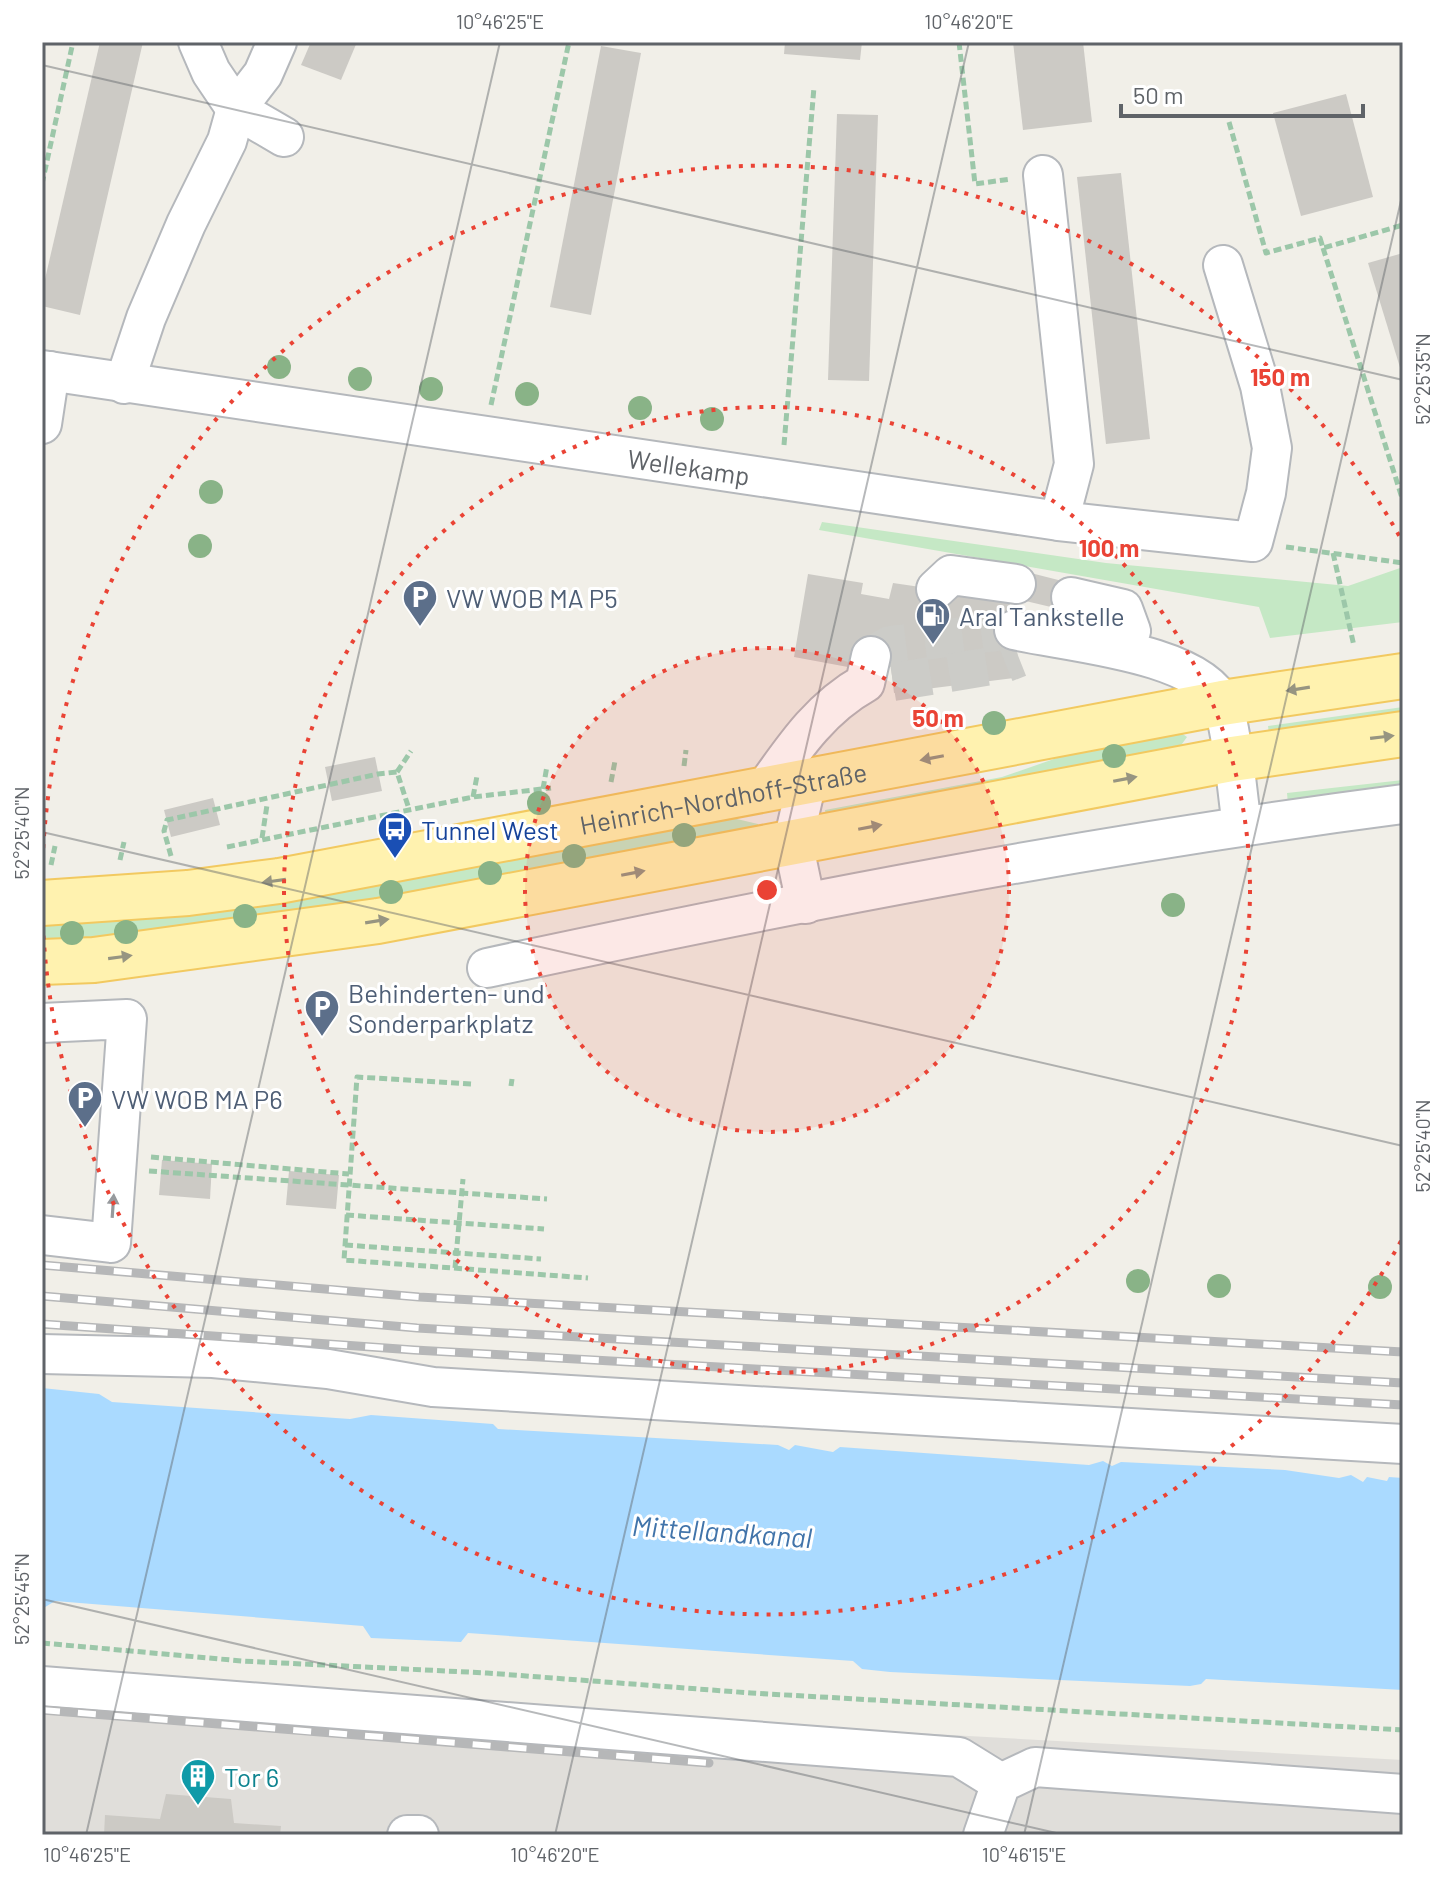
<svg xmlns="http://www.w3.org/2000/svg" width="1445" height="1877" viewBox="0 0 1445 1877" font-family="Barlow,sans-serif">
<rect width="100%" height="100%" fill="#f1efe8"/>
<polygon fill="#e0deda" points="42,1668 751,1724 1403,1760 1403,1835 42,1835"/>
<g fill="#c5e8c5">
<polygon points="822,522 1106,563 1348,586 1403,567 1403,622 1270,638 1259,607 819,530"/>
<polygon points="1403,707 1403,716 1269,735 1268,726"/>
<polygon points="1174,728 1187,737 1177,751 826,817 825,810 1002,777 1106,741"/>
<polygon points="1403,780 1403,790 1288,804 1287,793"/>
<polygon points="720,815 758,824 759,831 376,905 42,946 42,923"/>
</g>
<polygon fill="#aadaff" points="42,1388 99,1394 112,1402 350,1419 371,1415 493,1424 498,1429 778,1445 789,1450 795,1445 833,1452 840,1447 1089,1465 1103,1461 1112,1466 1121,1462 1285,1470 1339,1478 1351,1475 1363,1482 1367,1477 1387,1481 1389,1477 1403,1478 1403,1690 1206,1679 1201,1684 1190,1686 890,1672 862,1669 853,1661 468,1633 461,1642 371,1638 363,1626 55,1601 42,1609"/>
<g fill="#cccac5">
<polygon points="100,42 143,42 80,315 42,306 42,292"/>
<polygon points="311,42 357,42 341,80 301,65"/>
<polygon points="785,42 862,42 860,60 784,54"/>
<polygon points="1013,42 1083,42 1092,122 1023,130"/>
<polygon points="601,46 641,53 591,315 550,307"/>
<polygon points="1346,94 1373,197 1301,216 1273,113"/>
<polygon points="837,114 878,115 869,381 828,380"/>
<polygon points="1121,173 1150,439 1106,444 1077,177"/>
<polygon points="1403,253 1403,374 1402,374 1368,263"/>
<polygon points="1019,570 1074,584 1068,611 1013,598"/>
<polygon points="808,574 863,583 861,594 889,599 893,583 1009,600 1021,677 894,693 890,659 851,652 848,667 794,657"/>
<polygon points="375,757 382,791 332,801 325,767"/>
<polygon points="213,798 220,825 171,837 164,810"/>
<polygon points="162,1160 212,1164 210,1199 159,1195"/>
<polygon points="289,1171 339,1175 336,1209 286,1205"/>
<polygon points="166,1794 231,1799 234,1823 281,1826 280,1835 104,1835 105,1815 160,1819"/>
</g>
<g fill="none" stroke-linecap="round" stroke-linejoin="round">
<g stroke="#ccccc8" stroke-width="38" stroke-dasharray="38 19" stroke-linecap="butt">
<polyline points="871,656 890,645 1014,630"/>
<polyline points="893,682 1004,664 1019,658"/>
</g>
<g stroke="#b5b8bc" stroke-width="42">
<g id="minor">
<polyline points="198,42 211,72 236,109 284,137"/>
<polyline points="1043,175 1074,464 1059,521"/>
<path id="s1" d="M42,370L1059,521L1253,542L1266,493L1272,448L1260,386L1223,265"/>
<polyline points="124,384 146,318 186,224 227,141 236,109 263,74 277,42"/>
<polyline points="42,424 50,371"/>
<polyline points="936,589 951,575 1016,584"/>
<polyline points="1071,597 1123,609 1131,631 1119,649"/>
<path d="M1014,630C1065,642 1200,652 1222,704C1233,730 1237,795 1242,825"/>
<path d="M764,790C793,749 820,708 865,683L871,656"/>
<polyline points="806,904 793,842 807,781"/>
<path d="M487,968C790,903 1096,844 1403,804"/>
<polyline points="42,1023 127,1019 111,1243 42,1235"/>
<polyline points="42,1354 213,1358 328,1369 433,1387 1403,1444"/>
<polyline points="42,1686 959,1757 1001,1783"/>
<polyline points="407,1835 419,1835"/>
<polyline points="983,1835 1001,1783 1035,1767 1403,1794"/>
</g>
</g>
<g stroke="#f2c960" stroke-width="48">
<g id="major">
<path id="s2" d="M42,903L188,893L279,881L1222,703L1403,676"/>
<polyline points="42,962 94,960 378,921 1232,759 1403,734"/>
</g>
</g>
<g stroke="#9cc7a9" stroke-width="5" stroke-dasharray="8 4" stroke-linecap="butt">
<polyline points="959,42 975,184 1011,179"/>
<polyline points="1229,122 1266,253 1320,238 1323,248 1403,225"/>
<polyline points="42,184 73,42"/>
<polyline points="1323,248 1403,501"/>
<polyline points="491,405 569,42"/>
<polyline points="784,445 814,87"/>
<polyline points="1286,547 1403,563"/>
<polyline points="1333,553 1354,646"/>
<polyline points="684,766 686,750"/>
<polyline points="397,772 411,751"/>
<polyline points="611,782 615,761"/>
<polyline points="543,789 547,766"/>
<polyline points="473,797 477,776"/>
<polyline points="262,838 267,805"/>
<polyline points="227,847 473,797 551,788"/>
<polyline points="171,856 164,831 167,820 378,774 397,772 409,809"/>
<polyline points="120,860 124,842"/>
<polyline points="51,865 55,846"/>
<polyline points="471,1084 357,1077 344,1260 588,1278"/>
<polyline points="511,1086 512,1079"/>
<polyline points="151,1157 349,1174"/>
<polyline points="149,1171 547,1199"/>
<polyline points="346,1215 544,1229"/>
<polyline points="345,1245 541,1259"/>
<polyline points="455,1268 463,1179"/>
<polyline points="42,1643 242,1661 487,1673 751,1693 1403,1730"/>
</g>
<use href="#minor" stroke="#fff" stroke-width="38"/>
<use href="#major" stroke="#fff2af" stroke-width="44"/>
<g stroke="#b6b7b8" stroke-width="9">
<g id="rail">
<polyline points="42,1265 419,1297 1403,1352"/>
<polyline points="42,1296 417,1328 1403,1383"/>
<polyline points="42,1324 414,1350 1403,1405"/>
<polyline points="42,1710 709,1763"/>
</g>
</g>
<use href="#rail" stroke="#fff" stroke-width="6" stroke-dasharray="18" stroke-linecap="butt"/>
</g>
<g fill="#89b387">
<circle cx="279" cy="367" r="12"/>
<circle cx="360" cy="379" r="12"/>
<circle cx="431" cy="389" r="12"/>
<circle cx="527" cy="394" r="12"/>
<circle cx="640" cy="408" r="12"/>
<circle cx="712" cy="419" r="12"/>
<circle cx="211" cy="492" r="12"/>
<circle cx="200" cy="546" r="12"/>
<circle cx="994" cy="723" r="12"/>
<circle cx="1114" cy="756" r="12"/>
<circle cx="539" cy="803" r="12"/>
<circle cx="684" cy="835" r="12"/>
<circle cx="574" cy="856" r="12"/>
<circle cx="490" cy="873" r="12"/>
<circle cx="391" cy="892" r="12"/>
<circle cx="1173" cy="905" r="12"/>
<circle cx="245" cy="916" r="12"/>
<circle cx="126" cy="932" r="12"/>
<circle cx="72" cy="933" r="12"/>
<circle cx="1138" cy="1281" r="12"/>
<circle cx="1219" cy="1286" r="12"/>
<circle cx="1380" cy="1287" r="12"/>
</g>
<defs><path id="oneway-solid" d="M-6-.8H1V-3.2L6.5 0L1 3.2V.8H-6Z" transform="scale(2)"/></defs>
<g fill="#979581">
<use href="#oneway-solid" transform="translate(1298 689) rotate(171)"/>
<use href="#oneway-solid" transform="translate(1382 737) rotate(-7)"/>
<use href="#oneway-solid" transform="translate(932 758) rotate(169)"/>
<use href="#oneway-solid" transform="translate(1125 779) rotate(-11)"/>
<use href="#oneway-solid" transform="translate(870 827) rotate(-11)"/>
<use href="#oneway-solid" transform="translate(633 873) rotate(-11)"/>
<use href="#oneway-solid" transform="translate(274 881) rotate(172)"/>
<use href="#oneway-solid" transform="translate(377 921) rotate(-9)"/>
<use href="#oneway-solid" transform="translate(120 957) rotate(-8)"/>
</g>
<use fill="#979a9d" href="#oneway-solid" transform="translate(113 1206) rotate(-86)"/>
<path fill="none" stroke="#5f6368" stroke-width="2" stroke-opacity="0.45" d="M42,65L1403,380M42,832L1403,1146M42,1599L1065,1835M86,1835L500,42M555,1835L969,42M1024,1835L1403,192"/>
<circle cx="767" cy="890" r="242" fill="#ea4335" fill-opacity=".12"/>
<g fill="none" stroke="#ea4335" stroke-width="4" stroke-dasharray="4 8">
<circle cx="767" cy="890" r="242"/>
<circle cx="767" cy="890" r="483"/>
<path d="M1401 1241A725 725 0 0 1 42 896M42 884A725 725 0 0 1 1401 539"/>
</g>
<defs>
<g id="parking-pin" transform="scale(1.8)"><path d="M0 17L-7.5 6A9.5 9.5 0 1 1 7.5 6Z" fill="#5c6f8a" stroke="#fff"/><path d="M-3.5-5.5H1a3.5 3.5 0 0 1 0 7H-1V5.5H-3.5ZM-1-3.4V-.6H.8a1.4 1.4 0 0 0 0-2.8Z" fill="#fff"/></g>
<g id="fuel-pin" transform="scale(1.8)"><path d="M0 17L-7.5 6A9.5 9.5 0 1 1 7.5 6Z" fill="#5c6f8a" stroke="#fff"/><path d="M-5.5-6h7V0h2V4h1.3V-2.5L3-4.5l.8-.8L6-3V5H2.5V1h-1V6h-7ZM-4.2-4.7v3.2H.2V-4.7Z" fill="#fff"/></g>
<g id="bus-pin" transform="scale(1.8)"><path d="M0 17L-7.5 6A9.5 9.5 0 1 1 7.5 6Z" fill="#1a4fb4" stroke="#fff"/><path d="M-5-6H5V4H4V6H2V4H-2V6H-4V4H-5ZM-3.5-4V0h7V-4ZM-3.5 1.2v1.5H-2V1.2ZM2 1.2v1.5H3.5V1.2Z" fill="#fff"/></g>
<g id="building-pin" transform="scale(1.8)"><path d="M0 17L-7.5 6A9.5 9.5 0 1 1 7.5 6Z" fill="#0f9aa8" stroke="#fff"/><path d="M-4-6H4V6H1V3H-1V6H-4ZM-2.5-4.3h1.7v1.8h-1.7ZM.8-4.3h1.7v1.8H.8ZM-2.5-1h1.7V.8h-1.7ZM.8-1h1.7V.8H.8Z" fill="#fff"/></g>
</defs>
<g fill-rule="evenodd">
<use href="#parking-pin" x="420" y="597"/>
<use href="#fuel-pin" x="933" y="615"/>
<use href="#bus-pin" x="395" y="829"/>
<use href="#parking-pin" x="322" y="1007"/>
<use href="#parking-pin" x="85" y="1098"/>
<use href="#building-pin" x="198" y="1776"/>
</g>
<g text-anchor="middle" dominant-baseline="central" stroke-width="6" stroke-linejoin="round" paint-order="stroke">
<g font-size="26" fill="#5f6368" stroke="#fff">
<text stroke="none"><textPath href="#s1" startOffset="654">Wellekamp</textPath></text>
<text stroke="none"><textPath href="#s2" startOffset="690">Heinrich-Nordhoff-Straße</textPath></text>
</g>
<g font-size="26" fill="#4e5e75" stroke="#fff" text-anchor="start">
<text x="446" y="597">VW WOB MA P5</text>
<text x="959" y="615">Aral Tankstelle</text>
<text x="348" y="992">Behinderten- und<tspan x="348" dy="30">Sonderparkplatz</tspan></text>
<text x="111" y="1098">VW WOB MA P6</text>
</g>
<g font-size="26" fill="#164399" stroke="#fff" text-anchor="start">
<text x="421" y="829">Tunnel West</text>
</g>
<g font-size="26" fill="#0d838f" stroke="#fff" text-anchor="start">
<text x="224" y="1776">Tor 6</text>
</g>
<g font-size="28" font-style="italic" fill="#4174aa" stroke="#fff">
<text transform="translate(722 1531) rotate(4)">Mittellandkanal</text>
</g>
</g>
<circle cx="767" cy="890" r="12" fill="#ea4335" stroke="#fff" stroke-width="4"/>
<g font-size="24" text-anchor="middle" font-weight="bold" fill="#ea4335" stroke="#fff" stroke-width="6" stroke-linejoin="round" paint-order="stroke">
<text x="1280" y="386">150 m</text>
<text x="1109" y="557">100 m</text>
<text x="938" y="727">50 m</text>
</g>
<rect width="1445" height="1877" fill="none" stroke="#ffffff" stroke-width="88"/>
<path d="M1121 104v12h242v-12" fill="none" stroke="#5f6368" stroke-width="4"/>
<text x="1133" y="104" font-size="24" fill="#5f6368" stroke="#ffffff" stroke-width="6" paint-order="stroke">50 m</text>
<rect x="44" y="44" width="1357" height="1789" fill="none" stroke="#5f6368" stroke-width="3"/>
<g font-size="20" text-anchor="middle" fill="#5f6368">
<text x="500" y="29">10°46'25"E</text>
<text x="969" y="29">10°46'20"E</text>
<text transform="translate(1423 379) rotate(-90)" y="7">52°25'35"N</text>
<text transform="translate(22 833) rotate(-90)" y="7">52°25'40"N</text>
<text transform="translate(1423 1146) rotate(-90)" y="7">52°25'40"N</text>
<text transform="translate(22 1599) rotate(-90)" y="7">52°25'45"N</text>
<text x="87" y="1862">10°46'25"E</text>
<text x="555" y="1862">10°46'20"E</text>
<text x="1024" y="1862">10°46'15"E</text>
</g>
</svg>
